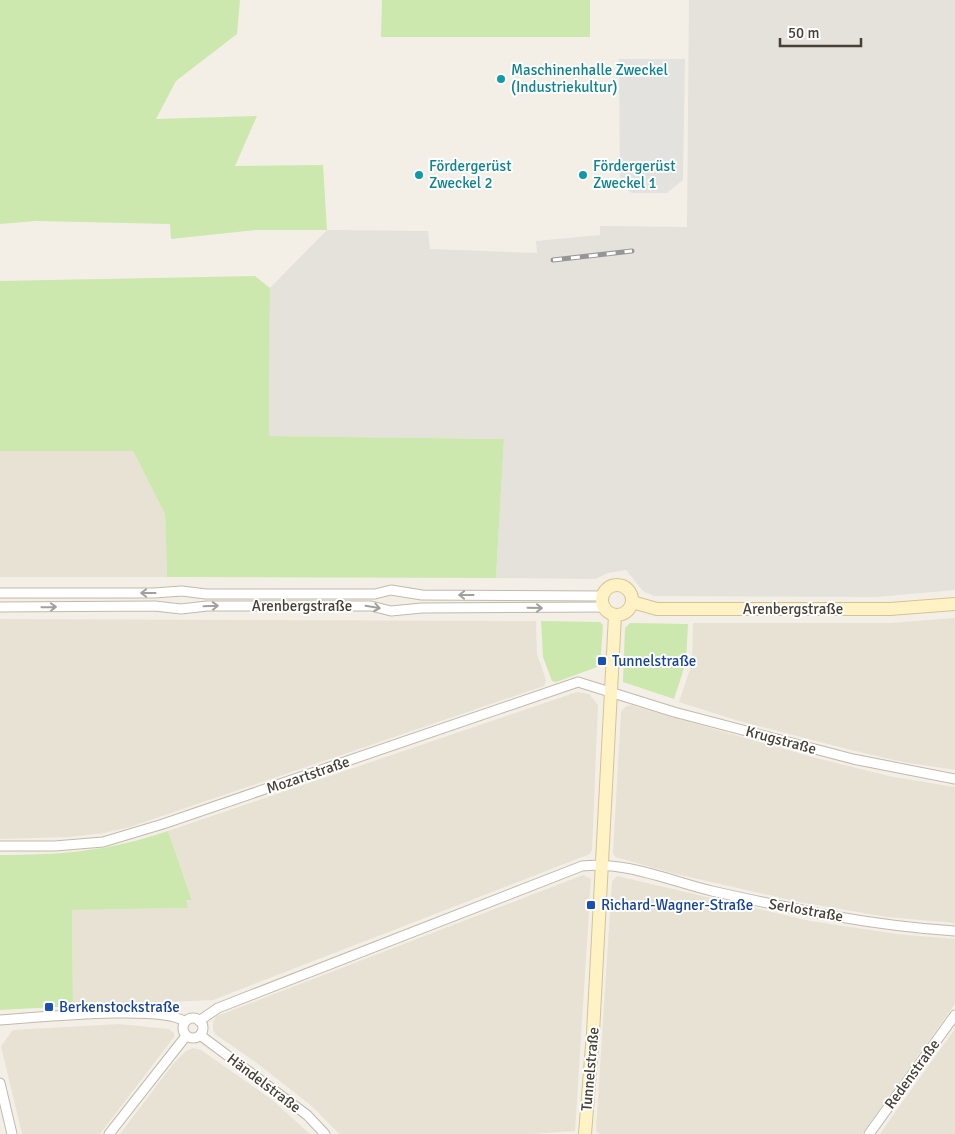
<svg xmlns="http://www.w3.org/2000/svg" width="955" height="1134" viewBox="0 0 955 1134" font-family="Signika,sans-serif">
<rect width="100%" height="100%" fill="#f3efe6"/>
<g fill="#e7e2d4">
<polygon points="0,451 133,451 165,514 167,577 0,577"/>
<polygon points="955,618 955,770 903,762 851,750 739,721 679,702 692,663 693,623 890,623"/>
<polygon points="0,619 536,621 537,654 546,680 544,686 130,827 104,833 69,837 0,839"/>
<polygon points="577,692 589,694 598,705 592,850 590,854 213,1000 73,1006 72,910 188,908 185,900 192,899 168,831"/>
<polygon points="630,705 816,758 893,777 955,787 955,923 887,917 799,902 676,874 615,857 613,853 621,712 625,707"/>
<polygon points="583,875 591,879 575,1131 530,1134 339,1134 313,1107 258,1064 215,1034 213,1030 213,1021 217,1016"/>
<polygon points="617,876 810,921 897,934 955,939 955,1004 862,1134 599,1134 596,1130 612,881"/>
<polygon points="119,1024 169,1029 174,1033 174,1037 100,1134 22,1134 1,1046 13,1030"/>
<polygon points="955,1029 955,1134 880,1134 896,1111"/>
<polygon points="193,1048 201,1050 271,1099 310,1134 120,1134 173,1064 186,1051"/>
</g>
<polygon fill="#e5e1db" points="689,0 955,0 955,590 876,597 654,596 643,591 626,570 608,573 595,579 496,578 504,439 269,436 270,288 327,230 428,231 430,249 537,253 536,241 600,235 600,226 687,227"/>
<g fill="#cde8ae">
<polygon points="0,0 240,0 237,34 176,81 156,119 257,116 235,166 323,165 327,230 256,230 171,239 170,224 36,221 0,224"/>
<polygon points="382,0 590,0 590,37 381,37"/>
<polygon points="255,276 270,288 269,436 504,439 496,578 167,577 165,514 133,451 0,451 0,281"/>
<polygon points="541,621 600,622 603,625 600,666 556,682 552,681 543,657"/>
<polygon points="630,623 688,624 686,662 674,699 623,682 625,628"/>
<path d="M168,831L192,900H186L188,908L72,910L73,1006L0,1010V855C63,855 108,851 168,831Z"/>
</g>
<polygon fill="#e4e2de" points="619,59 685,59 683,180 667,193 632,193 620,185"/>
<g fill="none" stroke-linecap="round" stroke-linejoin="round">
<g stroke="#c2baab" stroke-width="11">
<g id="street">
<polyline points="0,593 154,593 182,591 206,594 375,594 391,590 422,595 603,596"/>
<polyline points="0,607 155,606 181,609 207,606 371,606 391,611 422,608 604,607"/>
<polyline points="0,846 55,846 103,842 163,824 578,682 674,712 853,759 955,779"/>
<circle cx="193" cy="1028" r="10"/>
<path d="M0,1020C32,1018 165,1004 185,1022"/>
<path d="M199,1021L218,1008L582,866C626,861 670,881 712,891C792,909 873,926 955,931"/>
<polyline points="200,1035 307,1115 325,1134"/>
<polyline points="0,1083 12,1134"/>
<polyline points="109,1134 186,1036"/>
<polyline points="869,1134 955,1015"/>
</g>
</g>
<g stroke="#d4c495" stroke-width="14">
<g id="secondary">
<circle cx="617" cy="600" r="15"/>
<polyline points="632,602 657,609 890,609 955,604"/>
<polyline points="585,1134 593,1033 615,615"/>
</g>
</g>
<use href="#street" stroke="#fff" stroke-width="9"/>
<use href="#secondary" stroke="#fff2c4" stroke-width="12"/>
<g stroke="#969696" stroke-width="5">
<polyline id="rail" points="553,260 632,251"/>
</g>
<use href="#rail" stroke="#fff" stroke-width="3" stroke-dasharray="9" stroke-linecap="butt"/>
</g>
<defs><path id="oneway-shaft" d="M-6 0H5M1.5-3L5.5 0L1.5 3" fill="none" stroke-width="1.6" stroke-linecap="round" stroke-linejoin="round" transform="scale(1.25)"/></defs>
<g stroke="#a2a09a">
<use href="#oneway-shaft" transform="translate(148 593) rotate(180)"/>
<use href="#oneway-shaft" transform="translate(466 595) rotate(180)"/>
<use href="#oneway-shaft" transform="translate(211 606) rotate(-2)"/>
<use href="#oneway-shaft" transform="translate(49 607) rotate(-1)"/>
<use href="#oneway-shaft" transform="translate(373 607) rotate(9)"/>
<use href="#oneway-shaft" transform="translate(535 608) rotate(1)"/>
</g>
<g fill="#0f9aa8" stroke="#fff" stroke-width="2">
<circle cx="501" cy="79" r="5"/>
<circle cx="419" cy="175" r="5"/>
<circle cx="583" cy="175" r="5"/>
</g>
<g fill="#1a4fb4" stroke="#fff" stroke-width="2">
<rect x="597" y="656" width="10" height="10" rx="2.5"/>
<rect x="586" y="900" width="10" height="10" rx="2.5"/>
<rect x="44" y="1002" width="10" height="10" rx="2.5"/>
</g>
<g text-anchor="middle" dominant-baseline="central" stroke-width="4" stroke-linejoin="round" paint-order="stroke">
<g font-size="15" fill="#0d838f" stroke="#fff" text-anchor="start">
<text x="511" y="70">Maschinenhalle Zweckel<tspan x="511" dy="17">(Industriekultur)</tspan></text>
<text x="429" y="166">Fördergerüst<tspan x="429" dy="17">Zweckel 2</tspan></text>
<text x="593" y="166">Fördergerüst<tspan x="593" dy="17">Zweckel 1</tspan></text>
</g>
<g font-size="15" fill="#464035" stroke="#fff">
<text x="302" y="606">Arenbergstraße</text>
<text x="793" y="609">Arenbergstraße</text>
<text transform="translate(781 740) rotate(15)">Krugstraße</text>
<text transform="translate(308 775) rotate(-19)">Mozartstraße</text>
<text transform="translate(806 910) rotate(10)">Serlostraße</text>
<text transform="translate(590 1069) rotate(-85)">Tunnelstraße</text>
<text transform="translate(912 1074) rotate(-54)">Redenstraße</text>
<text transform="translate(264 1083) rotate(37)">Händelstraße</text>
</g>
<g font-size="15" fill="#164399" stroke="#fff" text-anchor="start">
<text x="612" y="661">Tunnelstraße</text>
<text x="601" y="905">Richard-Wagner-Straße</text>
<text x="59" y="1007">Berkenstockstraße</text>
</g>
</g>
<path d="M780 38v8h81v-8" fill="none" stroke="#464035" stroke-width="2.5"/>
<text x="788" y="38" font-size="15" fill="#464035" stroke="#ffffff" stroke-width="4" paint-order="stroke">50 m</text>
</svg>
